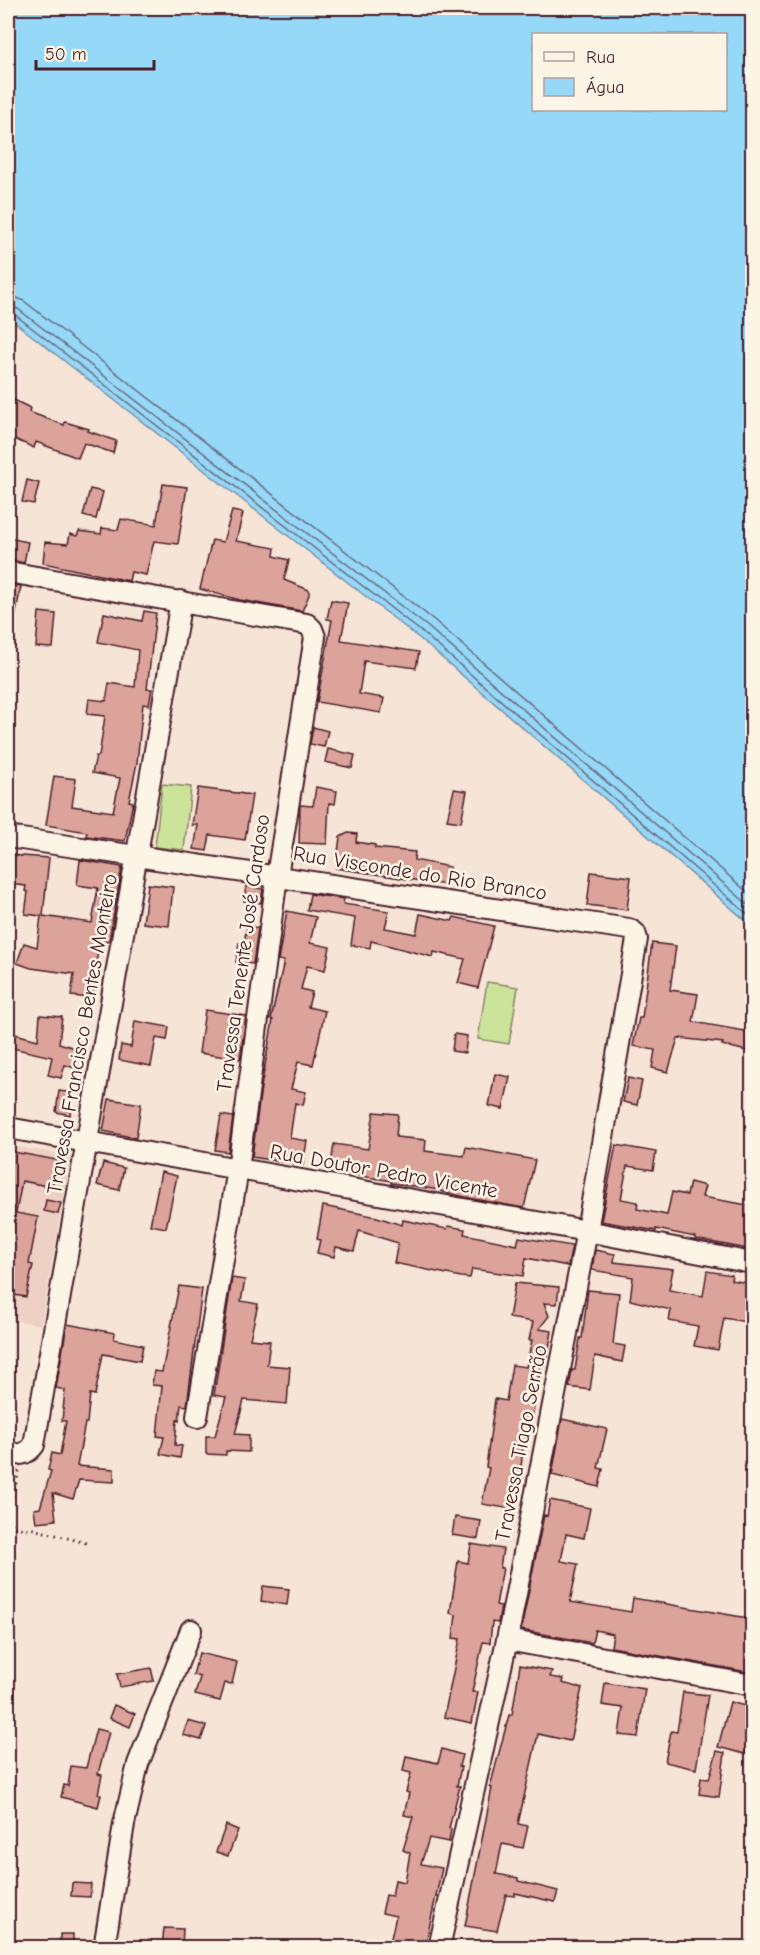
<svg xmlns="http://www.w3.org/2000/svg" width="760" height="1955" viewBox="0 0 760 1955" font-family="'Comic Neue',sans-serif">
<rect width="100%" height="100%" fill="#f6e5d6"/>
<filter id="ink" filterUnits="userSpaceOnUse"><feTurbulence type="fractalNoise" baseFrequency=".0167" numOctaves="2"/><feDisplacementMap in="SourceGraphic" scale="12" xChannelSelector="R" yChannelSelector="G"/><feConvolveMatrix kernelMatrix="1 2 1 2 8 2 1 2 1" color-interpolation-filters="sRGB"/></filter>
<g filter="url(#ink)">
<polygon fill="#eed1c4" points="8,1145 71,1156 41,1325 8,1319"/>
<g fill="#cbe49a" stroke="#8a8262" stroke-width="1.5">
<polygon points="162,784 191,787 184,850 155,847"/>
<polygon points="487,982 518,987 509,1044 478,1039"/>
</g>
<path fill="#96d8f8" stroke="#788ea6" stroke-width="1.5" fill-rule="evenodd" d="M8,8H752V926L419,638L8,317ZM534,34H726V110H534Z"/>
<g fill="none" stroke-linecap="round" stroke-linejoin="round">
<g stroke="#68697d" stroke-width="1.5">
<polyline points="8,296 17,298 24,301 434,620 752,896"/>
<polyline points="8,305 18,309 428,627 752,908"/>
<polyline points="8,313 14,314 423,633 752,918"/>
</g>
</g>
<g fill="#dca39a" stroke="#4a1f2b" stroke-width="1.5">
<polygon points="8,397 30,408 29,412 64,425 65,422 89,429 88,431 116,441 113,453 84,443 78,458 36,442 34,448 8,436"/>
<polygon points="27,480 39,483 34,504 22,502"/>
<polygon points="163,484 187,487 178,544 154,541 146,575 131,572 129,581 43,563 45,542 68,544 70,534 77,536 79,531 101,534 102,528 118,530 121,519 156,525"/>
<polygon points="90,489 103,492 96,519 83,516"/>
<polygon points="232,511 243,513 236,541 275,548 274,556 289,560 284,580 309,590 309,595 302,611 240,600 200,589 212,540 223,542"/>
<polygon points="8,538 28,542 24,563 11,560 13,554 8,554"/>
<polygon points="8,584 21,586 14,623 8,622"/>
<polygon points="331,600 348,603 341,640 419,652 416,668 364,661 359,694 384,698 381,713 317,702 332,620 327,619"/>
<polygon points="144,611 156,613 147,689 152,689 149,705 143,704 137,763 129,801 133,802 125,841 86,836 87,832 46,825 54,776 76,779 72,806 113,812 120,778 92,773 96,756 99,756 105,716 87,714 89,699 106,701 109,683 135,687 138,650 98,642 104,613 142,621"/>
<polygon points="39,612 56,614 53,648 36,647"/>
<polygon points="313,727 328,731 324,747 310,744"/>
<polygon points="328,749 355,755 352,768 325,762"/>
<polygon points="316,787 337,791 335,804 329,803 327,844 299,843 300,805 313,806"/>
<polygon points="198,788 252,795 245,840 210,835 207,851 194,849 198,825 192,825"/>
<polygon points="454,789 467,791 461,822 447,820"/>
<polygon points="348,833 357,834 356,842 375,845 375,848 415,852 414,860 450,867 446,885 336,868 340,837"/>
<polygon points="8,855 49,858 43,916 92,923 98,888 77,885 80,860 122,867 109,941 100,940 93,981 95,981 92,998 71,996 74,974 31,968 17,963 24,943 37,947 41,916 25,914 28,892 25,891 26,886 8,884"/>
<polygon points="591,872 631,877 627,910 587,905"/>
<polygon points="148,884 173,887 169,926 143,923"/>
<polygon points="246,886 263,889 261,903 244,901"/>
<polygon points="310,894 344,899 343,904 389,911 385,928 416,934 420,914 452,921 454,917 494,926 478,988 458,983 465,959 434,952 433,957 371,941 370,948 351,945 355,918 307,910"/>
<polygon points="287,911 316,917 310,943 330,947 325,970 307,966 301,989 312,992 308,1007 325,1011 313,1065 298,1062 291,1089 306,1092 303,1105 295,1103 290,1138 307,1141 303,1165 252,1157 261,1087 273,1020 271,1019 284,961 278,960"/>
<polygon points="247,926 258,928 253,964 236,962 239,943 244,943"/>
<polygon points="652,943 676,946 670,990 698,994 693,1022 751,1032 747,1051 722,1045 723,1043 678,1038 668,1072 652,1068 655,1050 633,1046 639,1018 642,1018"/>
<polygon points="205,1010 246,1016 240,1059 199,1053"/>
<polygon points="40,1015 62,1017 59,1043 81,1050 75,1068 65,1065 61,1078 48,1075 52,1057 12,1048 15,1034 38,1040"/>
<polygon points="135,1021 169,1027 167,1040 156,1038 151,1066 119,1060 121,1045 131,1047"/>
<polygon points="454,1034 467,1036 465,1053 452,1051"/>
<polygon points="495,1074 510,1077 503,1109 489,1106"/>
<polygon points="628,1078 642,1081 637,1105 623,1102"/>
<polygon points="59,1091 73,1093 70,1115 56,1112"/>
<polygon points="109,1099 141,1104 136,1138 103,1131"/>
<polygon points="374,1112 398,1114 396,1137 426,1140 425,1151 464,1156 466,1147 535,1160 524,1208 473,1199 440,1191 440,1190 391,1183 392,1181 330,1171 334,1144 368,1149"/>
<polygon points="221,1115 233,1117 228,1152 215,1150"/>
<polygon points="616,1145 656,1152 653,1170 627,1166 621,1199 638,1202 637,1209 667,1215 672,1192 687,1195 690,1182 705,1186 702,1197 753,1206 753,1250 695,1239 695,1237 656,1229 656,1231 601,1221"/>
<polygon points="8,1151 57,1160 52,1187 22,1181 16,1213 38,1217 29,1264 33,1265 26,1297 8,1294 8,1246 11,1224 8,1224"/>
<polygon points="103,1163 124,1168 119,1190 97,1185"/>
<polygon points="161,1172 177,1176 166,1228 150,1225"/>
<polygon points="46,1200 61,1203 58,1214 44,1211"/>
<polygon points="323,1206 377,1217 402,1225 403,1220 447,1229 448,1226 465,1229 464,1234 517,1245 519,1237 572,1246 568,1266 526,1258 523,1276 472,1269 470,1278 461,1277 394,1263 398,1243 359,1231 354,1251 336,1247 334,1257 317,1253 320,1240 317,1239"/>
<polygon points="595,1250 615,1254 614,1262 673,1269 669,1290 703,1296 707,1271 732,1275 731,1280 753,1284 753,1323 724,1318 718,1350 694,1346 698,1326 669,1321 671,1310 630,1300 633,1277 592,1270"/>
<polygon points="232,1278 245,1280 241,1301 258,1304 250,1339 270,1341 267,1365 290,1367 287,1404 244,1400 235,1434 249,1435 249,1452 226,1451 226,1455 206,1454 206,1436 215,1436 226,1397 214,1395"/>
<polygon points="515,1283 559,1287 557,1304 544,1303 549,1316 539,1329 552,1331 549,1348 545,1365 541,1364 532,1419 530,1418 527,1439 524,1438 519,1487 515,1486 511,1509 482,1504 489,1468 486,1467 495,1399 506,1401 512,1365 526,1367 532,1340 529,1340 533,1322 509,1318"/>
<polygon points="179,1286 202,1289 187,1406 181,1405 179,1421 177,1420 175,1445 182,1446 180,1458 160,1454 164,1437 157,1436 162,1386 152,1385 154,1371 162,1372"/>
<polygon points="588,1290 619,1293 613,1344 625,1346 622,1362 595,1356 590,1390 569,1387 572,1370 575,1370 580,1338 582,1338"/>
<polygon points="67,1324 115,1333 114,1339 143,1345 140,1361 103,1354 95,1395 90,1394 87,1423 85,1423 77,1466 114,1469 114,1482 79,1480 73,1499 53,1493 56,1520 36,1522 34,1509 40,1508 51,1471 48,1470 52,1453 60,1455 66,1421 62,1421 65,1390 56,1388"/>
<polygon points="562,1419 607,1429 598,1468 603,1469 599,1487 552,1475"/>
<polygon points="550,1500 590,1508 584,1538 566,1534 561,1561 578,1564 570,1602 631,1612 633,1598 753,1619 753,1673 611,1647 613,1634 595,1630 592,1643 521,1630 544,1515 547,1516"/>
<polygon points="455,1517 481,1521 478,1539 452,1535"/>
<polygon points="471,1544 503,1549 500,1568 503,1568 496,1605 501,1606 498,1623 492,1622 490,1643 483,1642 472,1692 478,1692 472,1723 444,1717 460,1639 453,1638 456,1615 450,1613 458,1561 468,1563"/>
<polygon points="263,1586 289,1589 287,1605 261,1601"/>
<polygon points="199,1653 237,1662 232,1684 225,1683 220,1701 195,1695 200,1677 193,1675"/>
<polygon points="520,1665 552,1671 550,1677 563,1679 562,1683 582,1688 570,1741 538,1734 518,1824 528,1826 523,1848 502,1844 496,1874 518,1878 518,1881 558,1891 555,1902 515,1893 515,1896 506,1895 497,1931 465,1926 492,1788 490,1787 509,1715 512,1715"/>
<polygon points="151,1668 154,1681 120,1687 117,1674"/>
<polygon points="605,1683 645,1689 638,1737 619,1735 623,1708 602,1705"/>
<polygon points="683,1692 708,1695 696,1769 665,1762 671,1731 677,1732"/>
<polygon points="730,1702 753,1708 753,1727 745,1754 718,1747"/>
<polygon points="114,1705 135,1714 130,1727 109,1718"/>
<polygon points="188,1721 206,1726 201,1740 183,1735"/>
<polygon points="96,1729 109,1732 98,1774 102,1775 98,1794 101,1795 98,1807 61,1797 64,1785 68,1786 71,1766 86,1768"/>
<polygon points="442,1749 462,1755 459,1766 461,1767 457,1786 460,1786 449,1828 451,1829 449,1842 429,1838 421,1864 442,1868 425,1947 389,1947 396,1916 382,1913 386,1895 392,1896 395,1880 405,1882 410,1853 403,1850 413,1817 404,1815 409,1793 406,1792 411,1773 403,1771 406,1756 438,1763"/>
<polygon points="717,1751 725,1753 719,1797 699,1794 701,1778 709,1779"/>
<polygon points="226,1825 238,1830 228,1856 216,1852"/>
<polygon points="72,1883 91,1884 90,1897 71,1896"/>
<polygon points="164,1928 183,1929 182,1947 162,1947"/>
<rect x="60" y="1934" width="13" height="13"/>
</g>
<g fill="none" stroke-linecap="round" stroke-linejoin="round">
<g stroke="#4a1f2b" stroke-width="24">
<g id="minor">
<polyline points="8,572 307,624 312,629 315,637 277,876 238,1169 197,1417"/>
<polyline points="8,837 629,929 635,933 637,939 587,1231 507,1640 439,1948"/>
<polyline points="8,1128 587,1231 752,1263"/>
<path d="M8,1454C19,1455 27,1455 34,1445L181,601"/>
<polyline points="507,1640 752,1685"/>
<polyline points="104,1948 124,1824 138,1764 191,1630"/>
</g>
</g>
<polyline stroke="#4a1f2b" stroke-width="3" stroke-dasharray="1.5 4.5" stroke-linecap="butt" points="19,1471 8,1516 14,1528 33,1529 90,1544"/>
<use href="#minor" stroke="#fcf5e5" stroke-width="20"/>
</g>
</g>
<g text-anchor="middle" dominant-baseline="central" stroke-width="5" stroke-linejoin="round" paint-order="stroke">
<g font-size="21" fill="#4a1f2b" stroke="#fcf5e5">
<text transform="translate(420 873) rotate(9)">Rua Visconde do Rio Branco</text>
<text transform="translate(243 953) rotate(-82)">Travessa Tenente José Cardoso</text>
<text transform="translate(82 1034) rotate(-80)">Travessa Francisco Bentes Monteiro</text>
<text transform="translate(384 1171) rotate(10)">Rua Doutor Pedro Vicente</text>
<text transform="translate(521 1443) rotate(-79)">Travessa Tiago Serrão</text>
</g>
</g>
<rect width="760" height="1955" fill="none" stroke="#fcf5e5" stroke-width="30"/>
<rect x="15" y="15" width="730" height="1925" fill="none" stroke="#4a1f2b" stroke-width="2" filter="url(#ink)"/>
<rect x="532" y="33" width="195" height="78" fill="#fcf5e5" stroke="#b59f9b" stroke-width="1.5"/>
<rect x="544" y="52" width="30" height="9" fill="#fcf5e5" stroke="#b59f9b" stroke-width="1.5"/>
<text x="586" y="63" font-size="18" fill="#4a1f2b">Rua</text>
<rect x="544" y="78" width="30" height="18" fill="#96d8f8" stroke="#b59f9b" stroke-width="1.5"/>
<text x="586" y="93" font-size="18" fill="#4a1f2b">Água</text>
<path d="M36 60v9h118v-9" fill="none" stroke="#4a1f2b" stroke-width="3"/>
<text x="45" y="60" font-size="18" fill="#4a1f2b" stroke="#fcf5e5" stroke-width="4.5" paint-order="stroke">50 m</text>
</svg>
